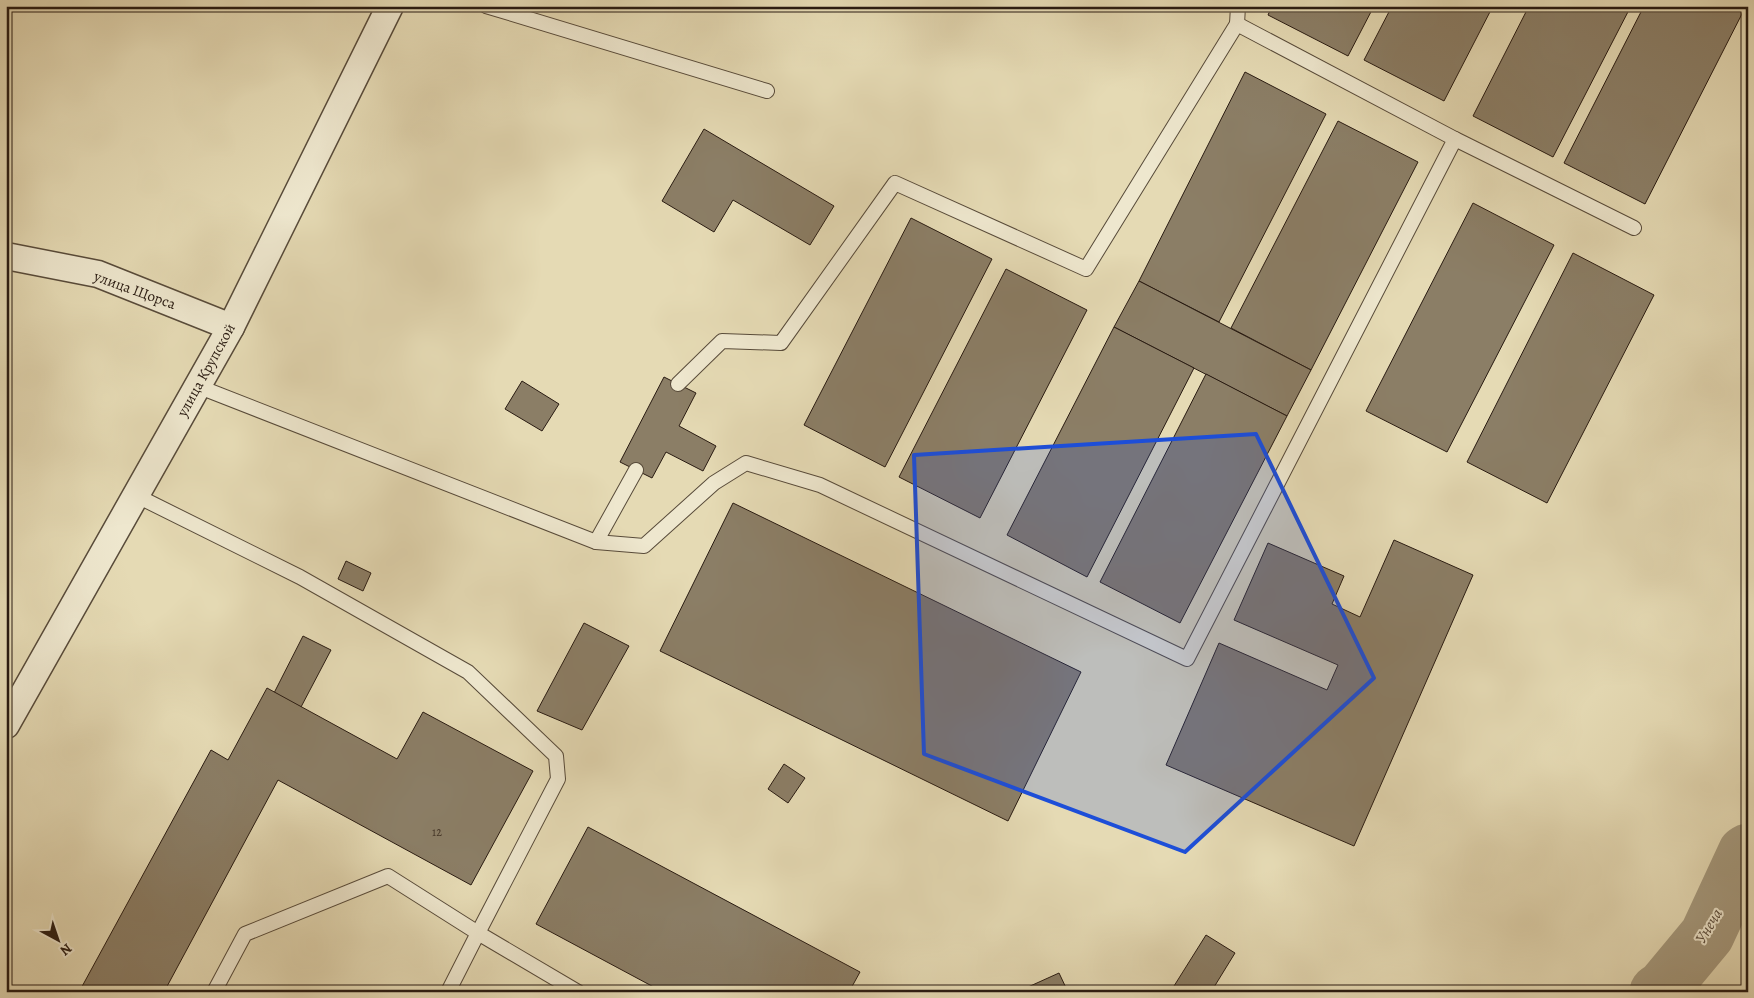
<svg xmlns="http://www.w3.org/2000/svg" width="1754" height="998" viewBox="0 0 1754 998" font-family="Alegreya,serif">
<rect width="100%" height="100%" fill="#e5dab4"/>
<filter id="stains"><feTurbulence type="fractalNoise" baseFrequency=".004" numOctaves="4"/><feColorMatrix values="0 0 0 0 .2 0 0 0 0 .09 0 0 0 0 .02 0 0 0 .5 -.17"/></filter>
<radialGradient id="worn" r=".72"><stop offset=".6" stop-color="#630" stop-opacity="0"/><stop offset="1" stop-color="#630" stop-opacity=".3"/></radialGradient>
<g fill="none" stroke-linecap="round" stroke-linejoin="round">
<polyline stroke="#a5997d" stroke-width="55" points="1657,992 1663,988 1707,935 1745,853 1748,851"/>
</g>
<g fill="#8b7e66" stroke="#291b12">
<polygon points="1272,6 1374,6 1348,56 1268,15"/>
<polygon points="1392,6 1493,6 1444,101 1364,60"/>
<polygon points="1529,6 1631,6 1553,157 1473,116"/>
<polygon points="1644,6 1746,6 1645,204 1564,163"/>
<polygon points="1245,72 1326,114 1219,322 1139,281"/>
<polygon points="1338,121 1418,162 1311,370 1231,328"/>
<polygon points="704,129 834,206 810,245 733,200 714,232 662,201"/>
<polygon points="1473,203 1554,245 1447,452 1366,411"/>
<polygon points="911,218 992,259 885,467 804,425"/>
<polygon points="1573,253 1654,295 1547,503 1467,462"/>
<polygon points="1006,269 1087,310 980,518 899,477"/>
<polygon points="1139,281 1311,370 1287,416 1114,327"/>
<polygon points="1114,327 1194,368 1087,577 1007,535"/>
<polygon points="1206,374 1287,416 1180,623 1100,582"/>
<polygon points="664,377 696,393 679,426 716,446 703,471 666,452 652,478 620,462"/>
<polygon points="522,381 559,404 542,431 505,409"/>
<polygon points="733,503 1081,672 1008,821 660,651"/>
<polygon points="1394,540 1473,575 1354,846 1166,765 1219,643 1327,690 1338,665 1234,620 1268,543 1344,576 1332,604 1360,617"/>
<polygon points="346,561 371,573 363,591 338,579"/>
<polygon points="584,623 629,646 582,730 537,711"/>
<polygon points="303,636 331,650 301,707 274,693"/>
<polygon points="267,688 397,759 423,712 533,771 471,885 278,780 164,992 79,992 211,750 228,760"/>
<polygon points="784,764 805,778 788,803 768,789"/>
<polygon points="588,827 860,972 849,992 663,992 536,924"/>
<polygon points="1206,935 1235,953 1211,992 1183,992 1174,986"/>
<polygon points="1059,973 1068,992 1017,992"/>
</g>
<g fill="none" stroke-linecap="round" stroke-linejoin="round">
<g stroke="#584b3a" stroke-width="16">
<g id="service">
<polyline points="486,6 767,91"/>
<polyline points="1237,24 1238,6"/>
<polyline points="1455,139 1634,228"/>
<polyline points="197,386 596,542 644,546 714,483 746,463 820,485 1187,659 1455,139 1237,24 1086,269 895,183 781,343 722,341 678,384"/>
<polyline points="135,495 300,577 468,672 556,756 558,779 478,933 578,992"/>
<polyline points="596,542 636,470"/>
<polyline points="214,992 245,934 388,876 478,933 448,992"/>
</g>
</g>
<g stroke="#584b3a" stroke-width="29">
<g id="minor">
<polyline points="6,256 98,274 231,327"/>
<polyline points="6,725 231,327 390,6"/>
</g>
</g>
<use href="#service" stroke="#eee7ce" stroke-width="14"/>
<use href="#minor" stroke="#eee7ce" stroke-width="26"/>
</g>
<path fill="#1d4ed8" fill-opacity="0.2" stroke="#1d4ed8" stroke-width="4" stroke-linejoin="round" d="M1256,434L1374,678L1185,852L924,754L914,455Z"/>
<g text-anchor="middle" dominant-baseline="central" stroke-width="4" stroke-linejoin="round" paint-order="stroke">
<g font-size="12" fill="#423427">
<text x="437" y="832">12</text>
</g>
<g font-size="15" fill="#291b12" stroke="#eee7ce">
<text transform="translate(135 290) rotate(20)">улица Щорса</text>
<text transform="translate(206 370) rotate(-61)">улица Крупской</text>
</g>
<g font-size="16" font-style="italic" fill="#5b4d3d" stroke="#eee7ce">
<text transform="translate(1709 926) rotate(-59)">Унеча</text>
</g>
</g>
<rect width="1754" height="998" fill="none" stroke="#e5dab4" stroke-width="25"/>
<rect x="8" y="8" width="1739" height="983" fill="none" stroke="#291b12" stroke-width="2.5"/>
<rect x="12" y="12" width="1729" height="973" fill="none" stroke="#291b12"/>
<g transform="translate(58 940) rotate(140)" stroke="#eee7ce" stroke-width="4" paint-order="stroke">
<path d="M0-4L9 19L0 12L-9 19Z" fill="#291b12"/>
<text y="-8" font-size="14" font-weight="bold" text-anchor="middle" fill="#291b12">N</text>
</g>
<rect width="100%" height="100%" filter="url(#stains)"/>
<rect width="100%" height="100%" fill="url(#worn)"/>
</svg>
